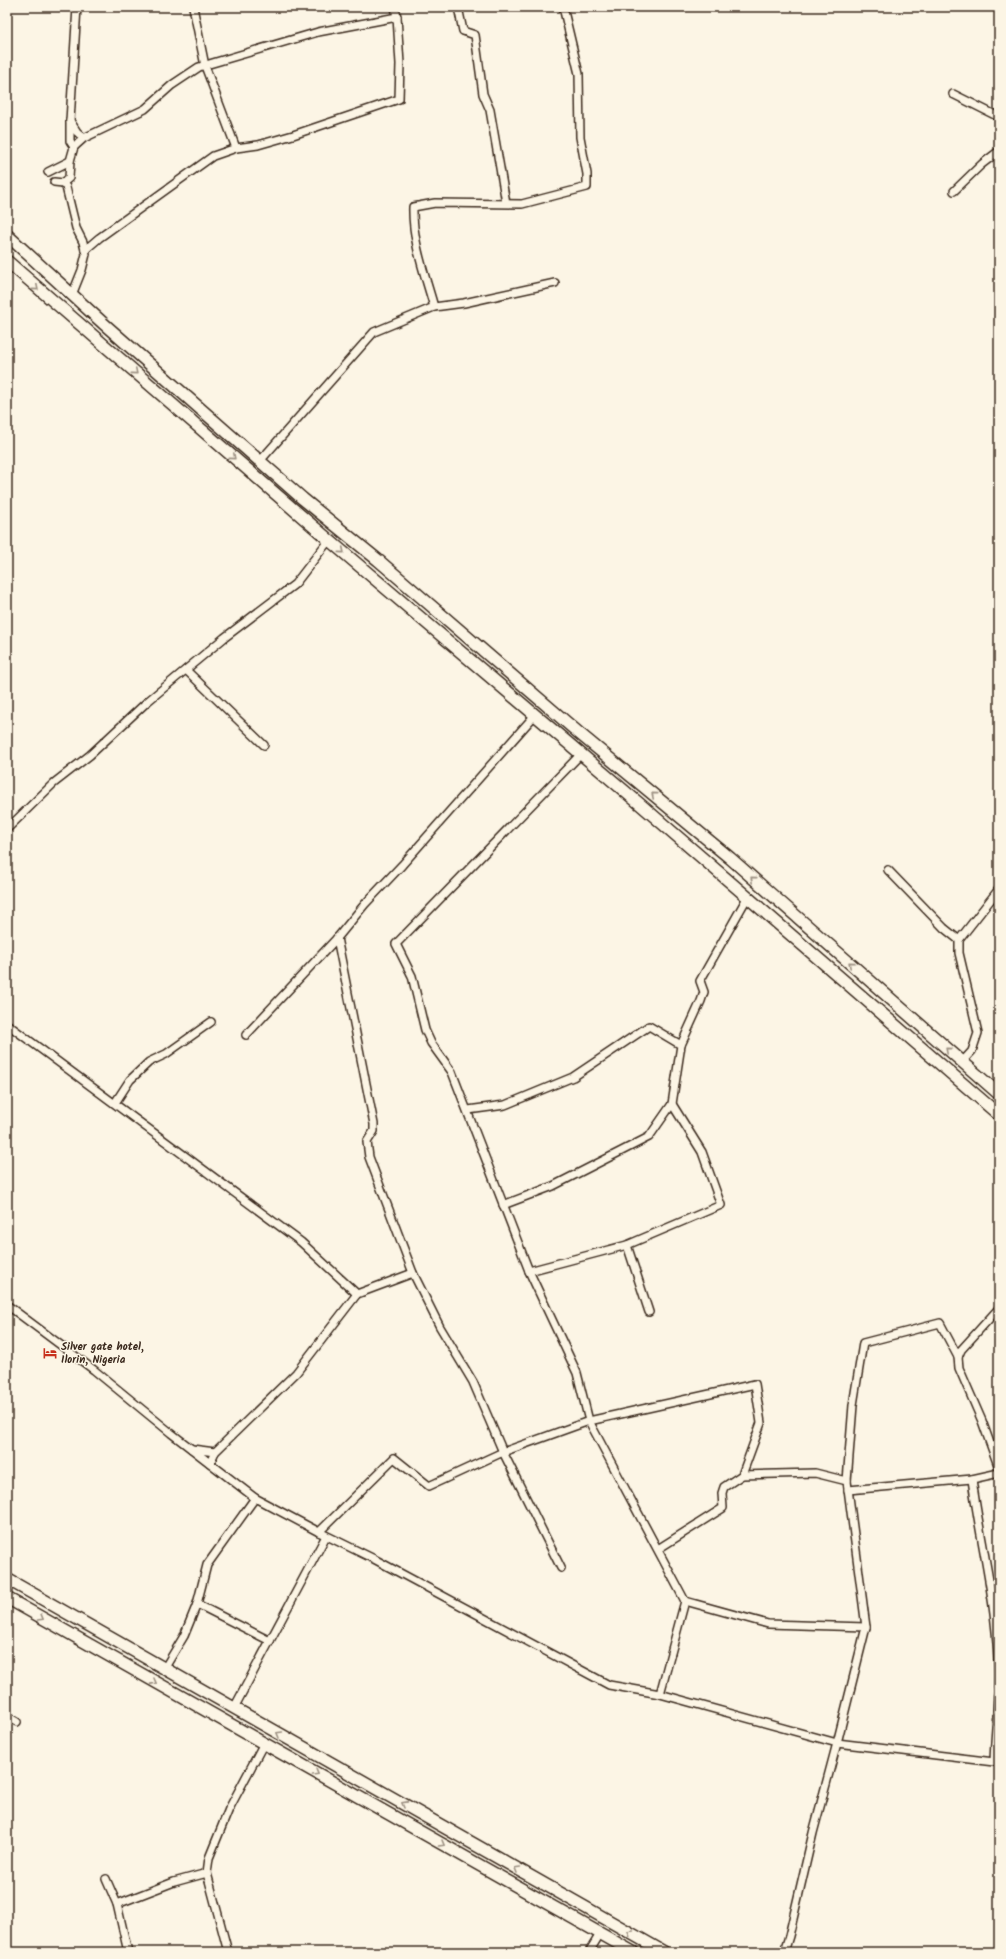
<svg xmlns="http://www.w3.org/2000/svg" width="1006" height="1959" viewBox="0 0 1006 1959" font-family="Kalam,sans-serif">
<rect width="100%" height="100%" fill="#fcf5e5"/>
<filter id="ink" filterUnits="userSpaceOnUse"><feTurbulence type="fractalNoise" baseFrequency=".025" numOctaves="2"/><feDisplacementMap in="SourceGraphic" scale="8" xChannelSelector="R" yChannelSelector="G"/><feConvolveMatrix kernelMatrix="1 2 1 2 8 2 1 2 1" color-interpolation-filters="sRGB"/></filter>
<g filter="url(#ink)">
<g fill="none" stroke-linecap="round" stroke-linejoin="round">
<g stroke="#3b2a1e" stroke-width="10">
<g id="minor">
<polyline points="193,7 205,66 236,148"/>
<polyline points="458,7 463,31 475,35 483,94 490,110 506,203"/>
<polyline points="953,94 999,117"/>
<polyline points="70,121 77,7"/>
<polyline points="84,138 77,132 70,121 70,141 74,147 84,138 145,109 172,85 199,67 318,32 397,17 395,7"/>
<polyline points="48,172 70,161 74,147"/>
<polyline points="54,182 63,183 69,178 70,161"/>
<polyline points="63,183 66,187 76,228 83,242 86,254 82,270 72,295"/>
<polyline points="954,191 982,164 999,151"/>
<polyline points="85,250 99,238 213,156 236,148 258,145 293,135 399,99 400,64 397,17"/>
<polyline points="434,307 464,303 555,283"/>
<path d="M260,461L374,332L434,307C425,275 412,241 413,207L435,203L522,204L587,187V174L580,137L579,74L563,7"/>
<polyline points="186,670 264,745"/>
<polyline points="581,754 396,944 412,976 425,1030 431,1043 452,1072 529,1271 577,1373 589,1421 685,1601 660,1694"/>
<polyline points="7,829 54,783 90,755 148,701 224,638 295,584 329,540"/>
<polyline points="888,870 944,928 959,940 959,953 978,1033 972,1051 962,1062"/>
<polyline points="337,938 374,1124 374,1131 367,1142 369,1157 413,1273 440,1327 473,1382 503,1452 561,1568"/>
<polyline points="959,940 999,889"/>
<polyline points="7,1024 301,1242 357,1294"/>
<polyline points="246,1035 338,937 365,904 402,865 535,715"/>
<polyline points="681,1045 701,1001 704,992 700,981 747,898"/>
<polyline points="115,1103 130,1080 149,1062 166,1054 211,1022"/>
<polyline points="468,1110 505,1105 573,1077 649,1026 681,1045 672,1104"/>
<polyline points="503,1205 553,1186 649,1137 672,1104 702,1152 721,1205 627,1245 529,1271"/>
<polyline points="627,1245 649,1312"/>
<polyline points="7,1305 94,1370 171,1433 255,1498 319,1532 374,1559 609,1685 660,1694 837,1743 813,1833 789,1936 784,1952"/>
<polyline points="999,1308 961,1350 958,1357 959,1368 982,1421 999,1468"/>
<path d="M958,1357L940,1323L863,1343L853,1405L847,1481L866,1627L837,1743L994,1762C995,1729 1000,1694 998,1661C996,1600 980,1540 972,1479"/>
<polyline points="192,1449 215,1452"/>
<polyline points="210,1463 215,1452 296,1373 357,1294 413,1273"/>
<polyline points="848,1490 972,1479 999,1473"/>
<polyline points="255,1498 207,1565 197,1604 270,1641"/>
<polyline points="319,1532 394,1458 429,1486 503,1452 589,1421 755,1384 761,1423 742,1475"/>
<polyline points="658,1549 723,1508 722,1493 724,1487 742,1475 815,1473 847,1481"/>
<polyline points="685,1601 768,1624 866,1627"/>
<polyline points="164,1669 184,1636 197,1604"/>
<polyline points="234,1708 326,1536"/>
<polyline points="7,1716 17,1722"/>
<polyline points="106,1879 117,1904 128,1952"/>
<polyline points="117,1904 174,1882 207,1873"/>
<polyline points="228,1952 207,1873 209,1858 229,1809 264,1743"/>
<polyline points="589,1952 600,1934"/>
</g>
</g>
<g stroke="#3b2a1e" stroke-width="14">
<g id="primary">
<polyline points="7,235 104,324 303,499 378,560 580,734 730,858 999,1094"/>
<polyline points="7,261 329,540 641,805 999,1115"/>
<polyline points="7,1579 664,1952"/>
<polyline points="7,1598 633,1952"/>
</g>
</g>
<use href="#minor" stroke="#fcf5e5" stroke-width="7"/>
<use href="#primary" stroke="#fcf5e5" stroke-width="11"/>
</g>
<defs><path id="oneway-chevron" d="M-2-3.5L2.5 0L-2 3.5" fill="none" stroke-width="1.6" stroke-linecap="round" stroke-linejoin="round"/></defs>
<g stroke="#9c9082">
<use href="#oneway-chevron" transform="translate(36 288) rotate(40)"/>
<use href="#oneway-chevron" transform="translate(135 372) rotate(41)"/>
<use href="#oneway-chevron" transform="translate(233 457) rotate(41)"/>
<use href="#oneway-chevron" transform="translate(342 551) rotate(40)"/>
<use href="#oneway-chevron" transform="translate(654 795) rotate(-140)"/>
<use href="#oneway-chevron" transform="translate(753 879) rotate(-139)"/>
<use href="#oneway-chevron" transform="translate(851 964) rotate(-139)"/>
<use href="#oneway-chevron" transform="translate(948 1050) rotate(-139)"/>
<use href="#oneway-chevron" transform="translate(41 1618) rotate(30)"/>
<use href="#oneway-chevron" transform="translate(154 1682) rotate(29)"/>
<use href="#oneway-chevron" transform="translate(279 1734) rotate(-150)"/>
<use href="#oneway-chevron" transform="translate(316 1773) rotate(30)"/>
<use href="#oneway-chevron" transform="translate(404 1804) rotate(-151)"/>
<use href="#oneway-chevron" transform="translate(442 1844) rotate(30)"/>
<use href="#oneway-chevron" transform="translate(517 1869) rotate(-150)"/>
<use href="#oneway-chevron" transform="translate(630 1933) rotate(-150)"/>
</g>
</g>
<defs>
<g id="hotel-bare" transform="scale(1.08)"><path d="M-6-4.5h1.5V1H6V5H4.5V3h-9V5H-6ZM-4 0a1.8 1.8 0 1 1 3.6 0ZM.5 0V-2.5h3Q6-2.5 6 0Z" fill="#c8321e" stroke="#fcf5e5" stroke-width="2.5" paint-order="stroke"/></g>
</defs>
<g fill-rule="evenodd">
<use href="#hotel-bare" x="50" y="1353"/>
</g>
<g text-anchor="middle" dominant-baseline="central" stroke-width="3" stroke-linejoin="round" paint-order="stroke">
<g font-size="11" font-weight="bold" fill="#3b2a1e" stroke="#fcf5e5" text-anchor="start">
<text x="61" y="1347">Silver gate hotel,<tspan x="61" dy="13">Ilorin, Nigeria</tspan></text>
</g>
</g>
<rect width="1006" height="1959" fill="none" stroke="#fcf5e5" stroke-width="24"/>
<rect x="12" y="12" width="982" height="1935" fill="none" stroke="#3b2a1e" stroke-width="1.5" filter="url(#ink)"/>
</svg>
